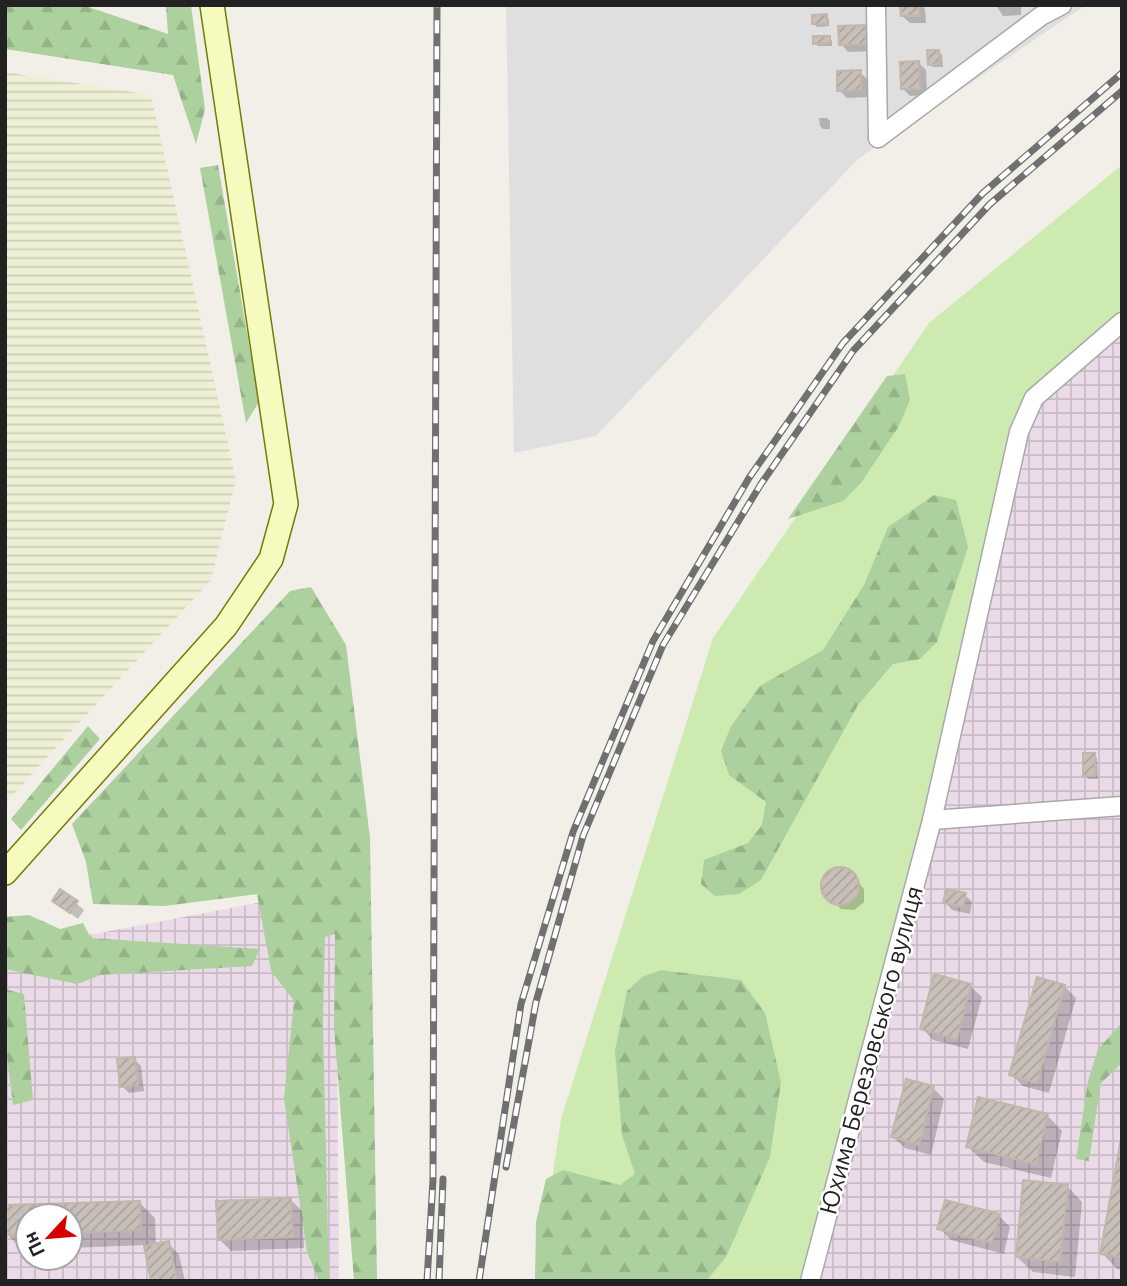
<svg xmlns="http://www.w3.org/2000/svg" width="1127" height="1286" viewBox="0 0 1127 1286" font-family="Ubuntu,sans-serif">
<defs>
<pattern id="industrial-grid" width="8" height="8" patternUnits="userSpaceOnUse" patternTransform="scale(1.75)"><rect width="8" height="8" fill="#ebdbe8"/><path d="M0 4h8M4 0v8" fill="none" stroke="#c9bcc7"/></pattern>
<pattern id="farmland-rules" width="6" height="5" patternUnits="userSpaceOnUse" patternTransform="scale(1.75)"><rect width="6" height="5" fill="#eef0d5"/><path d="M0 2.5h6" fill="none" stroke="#ccceb7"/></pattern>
<pattern id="forest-firs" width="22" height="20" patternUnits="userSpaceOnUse" patternTransform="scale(1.75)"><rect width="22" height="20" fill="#add19e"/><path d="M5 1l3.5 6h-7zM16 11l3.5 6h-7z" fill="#95b388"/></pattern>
<pattern id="building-hatch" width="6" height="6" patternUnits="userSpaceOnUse" patternTransform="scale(1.75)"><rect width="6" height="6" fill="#c7bfb8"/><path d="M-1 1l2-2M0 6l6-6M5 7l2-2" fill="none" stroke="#aba49e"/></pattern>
</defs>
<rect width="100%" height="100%" fill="#f2efe9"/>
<polygon fill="#e0dfdf" points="506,5 1086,5 858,159 596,436 514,453"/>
<g fill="url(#industrial-grid)" fill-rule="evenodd">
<polygon points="1122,322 1122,1281 810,1281 1034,398"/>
<path d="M336,888L339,1281H5V918L52,942ZM28,1216H70V1258H28Z"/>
</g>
<polygon fill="url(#farmland-rules)" points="5,72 151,95 236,480 211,580 7,801"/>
<polygon fill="#cdebb0" points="1122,165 1122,322 1034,398 810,1281 537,1281 561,1119 713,638 929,323"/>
<g fill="url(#forest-firs)">
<polygon points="5,5 83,5 168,34 166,5 191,5 205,109 196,144 173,75 5,49"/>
<polygon points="218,165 259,402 246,423 200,168"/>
<polygon points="905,374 910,400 899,426 861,483 843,501 788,519 887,376"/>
<polygon points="934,495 956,500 968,547 937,642 920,659 893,664 858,705 761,880 739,894 715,896 701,884 704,860 748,843 762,825 766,802 729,775 721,751 731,726 760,686 823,650 864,585 888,527"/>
<polygon points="311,587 346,645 370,838 377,1281 354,1281 334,1027 335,934 325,937 323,1024 329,1281 319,1281 307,1252 284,1098 294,1001 271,971 257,894 164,906 93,904 86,862 72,824 290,591"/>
<polygon points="88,726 100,739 21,830 11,819"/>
<polygon points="29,915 60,929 83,923 91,938 260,949 252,966 101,975 77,984 5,969 5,917"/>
<polygon points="661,970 741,980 765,1013 781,1082 770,1157 726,1257 706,1281 535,1281 536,1222 546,1179 563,1170 620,1185 635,1174 622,1135 615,1051 627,991 642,977"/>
<polygon points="5,989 24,994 33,1100 13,1105 5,1041"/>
<polygon points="1122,1023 1122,1063 1101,1083 1089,1161 1076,1159 1088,1081 1098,1049"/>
</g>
<g fill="#0003">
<polygon points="902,5 921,5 925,9 926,23 910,23 902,16"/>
<polygon points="996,5 1021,5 1021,15 1003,16"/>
<polygon points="826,16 829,19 829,26 817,27 814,24"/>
<polygon points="866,26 873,34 874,51 848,52 841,44"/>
<polygon points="829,38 832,41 832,46 818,46 815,43"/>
<polygon points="939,51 942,55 943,67 933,67 929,64"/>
<polygon points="919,63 926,70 927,95 910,96 903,89"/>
<polygon points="860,72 867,79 868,97 847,98 839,90"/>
<polygon points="819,118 827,118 830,121 830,129 823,129 820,126"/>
<polygon points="1094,755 1097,758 1098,779 1088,779 1085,775"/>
<polygon points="834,869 847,870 864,889 864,902 854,910 841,909 824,891 824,878"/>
<polygon points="965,895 972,902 970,914 952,910 945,902"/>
<polygon points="54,901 76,903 84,910 78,919"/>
<polygon points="970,986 982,997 968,1049 933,1040 922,1028"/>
<polygon points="1064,986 1076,998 1049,1093 1023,1086 1011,1074"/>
<polygon points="134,1059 141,1066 144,1091 129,1093 122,1086"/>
<polygon points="933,1088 944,1099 931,1155 905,1148 893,1137"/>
<polygon points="1047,1115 1062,1131 1051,1178 984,1162 968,1147"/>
<polygon points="1122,1143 1122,1270 1117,1269 1102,1253"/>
<polygon points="1067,1186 1082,1202 1075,1277 1033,1272 1017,1257"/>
<polygon points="291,1200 302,1211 304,1248 231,1251 219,1239"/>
<polygon points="139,1202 155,1218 156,1246 168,1243 179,1255 185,1281 153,1281 146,1245 70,1248 70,1216 28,1216 28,1250 22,1250 7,1234 6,1207"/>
<polygon points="999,1216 1010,1227 1004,1254 951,1240 939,1228"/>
</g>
<g fill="url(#building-hatch)" stroke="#c4b6ab" stroke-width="2">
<polygon points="900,5 919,5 919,16 901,16"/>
<polygon points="827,14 827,24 812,24 812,15"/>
<polygon points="866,25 867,44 839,45 838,26"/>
<polygon points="813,36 830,36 830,43 813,44"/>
<polygon points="927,50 939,50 940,64 928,65"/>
<polygon points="919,61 920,89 901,89 900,62"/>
<polygon points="861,70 861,90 837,91 837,71"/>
<rect x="1083" y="753" width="12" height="23"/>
<circle cx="840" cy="886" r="19"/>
<polygon points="60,889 78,901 70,913 52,901"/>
<polygon points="946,889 966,893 963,907 943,903"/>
<polygon points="934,974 971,984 957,1039 920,1029"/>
<polygon points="1037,977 1065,985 1037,1083 1009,1075"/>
<polygon points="135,1057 138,1085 120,1087 117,1059"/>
<polygon points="906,1079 934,1086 919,1145 891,1137"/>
<polygon points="978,1097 1048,1114 1036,1164 966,1147"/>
<polygon points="1122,1133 1122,1258 1100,1254"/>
<polygon points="1023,1180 1068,1185 1060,1262 1016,1257"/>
<polygon points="291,1198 293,1237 218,1240 216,1201"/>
<polygon points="945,1200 1000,1214 992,1243 937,1229"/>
<polygon points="140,1201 141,1230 70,1233 70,1216 28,1216 28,1234 5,1235 5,1205"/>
<polygon points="169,1241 177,1281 151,1281 144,1246"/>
</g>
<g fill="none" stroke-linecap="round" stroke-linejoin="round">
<g stroke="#a9a9a9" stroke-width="21">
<g id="street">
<polyline points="876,5 878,138"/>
<polyline points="878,138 1041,16 1062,5"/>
<polyline points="932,820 1122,806"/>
<polyline points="810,1281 932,820 1019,432 1034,398 1122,322"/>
</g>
</g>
<g stroke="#707d05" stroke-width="26">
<polyline id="secondary" points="5,873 226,626 271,559 286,504 212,5"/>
</g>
<use href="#street" stroke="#fff" stroke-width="18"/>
<use href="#secondary" stroke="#f7fabf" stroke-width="23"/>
<g stroke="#707070" stroke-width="7">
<g id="rail">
<polyline points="506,1167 536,1002 583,836 663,645 761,484 853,351 990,204 1122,91"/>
<polyline points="427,1281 433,1180 437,5"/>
<polyline points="439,1281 443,1179"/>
<polyline points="479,1281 521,1004 573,832 653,641 749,478 843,343 983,193 1122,73"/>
</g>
</g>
<use href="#rail" stroke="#fff" stroke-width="4.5" stroke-dasharray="13" stroke-linecap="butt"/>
</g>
<g text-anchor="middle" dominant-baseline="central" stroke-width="5" stroke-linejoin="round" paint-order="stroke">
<g font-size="24" fill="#222" stroke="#fff">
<text transform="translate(871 1050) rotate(-75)">Юхима Березовського вулиця</text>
</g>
</g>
<rect width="1127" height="1286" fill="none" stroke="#222222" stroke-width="14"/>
<g transform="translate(49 1237) rotate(244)"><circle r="33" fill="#ffffff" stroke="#a7a7a7" stroke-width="2"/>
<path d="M0-5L12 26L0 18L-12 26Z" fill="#d40000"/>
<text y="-10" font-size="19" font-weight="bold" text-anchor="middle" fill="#222222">Пн</text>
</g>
</svg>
